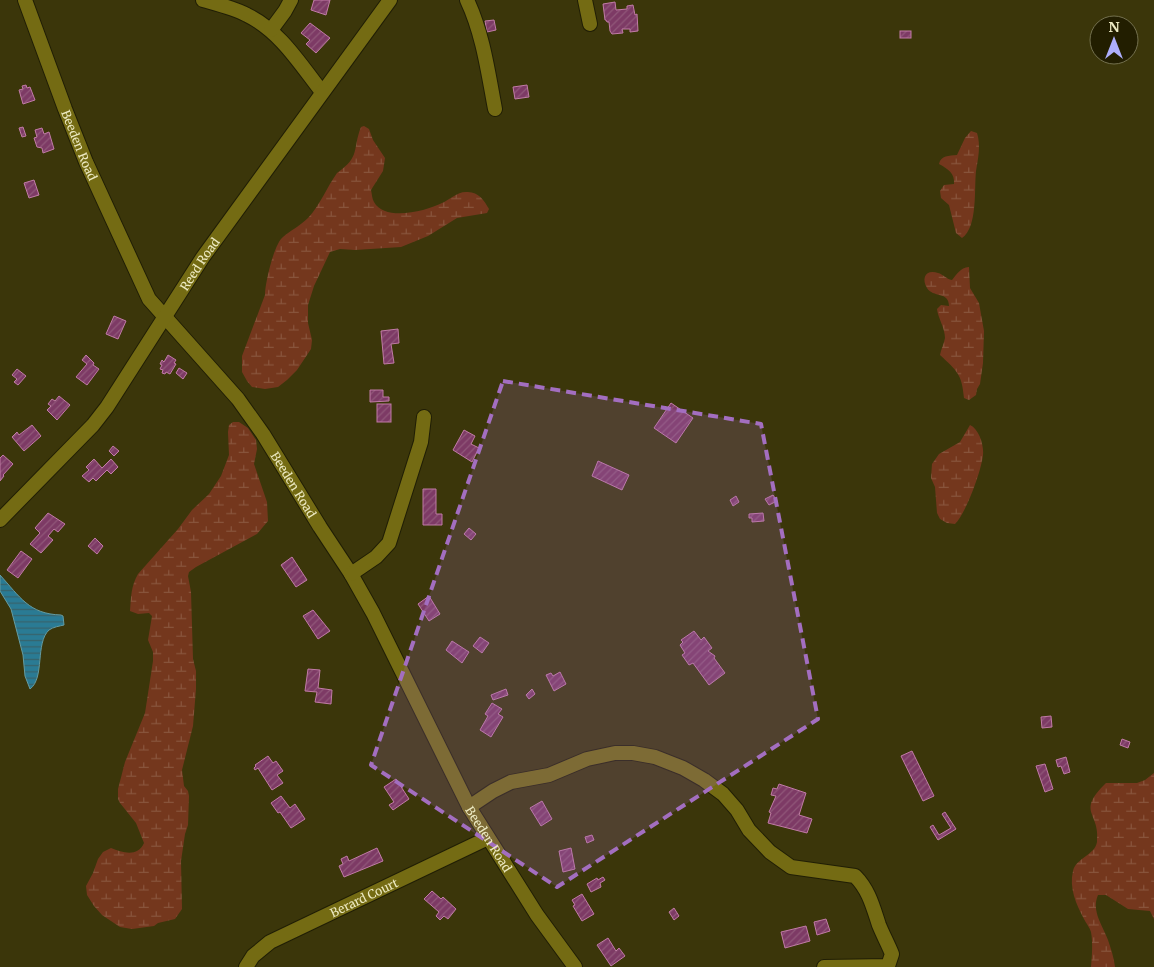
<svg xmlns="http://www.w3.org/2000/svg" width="1154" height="967" viewBox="0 0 1154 967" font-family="Merriweather,serif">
<defs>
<pattern id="wetland-marsh" width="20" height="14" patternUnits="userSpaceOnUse" patternTransform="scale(1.25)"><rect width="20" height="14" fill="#74371d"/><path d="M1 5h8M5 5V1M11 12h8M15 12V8" fill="none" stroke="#88543c"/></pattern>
<pattern id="water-rules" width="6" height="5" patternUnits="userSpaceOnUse" patternTransform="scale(1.25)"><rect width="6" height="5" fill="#2a7b94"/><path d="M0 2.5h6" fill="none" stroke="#37636c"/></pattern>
<pattern id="building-hatch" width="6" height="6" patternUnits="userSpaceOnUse" patternTransform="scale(1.25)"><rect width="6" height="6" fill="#7d3a65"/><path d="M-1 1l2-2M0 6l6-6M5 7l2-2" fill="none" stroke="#905779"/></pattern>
</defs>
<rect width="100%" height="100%" fill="#3b360a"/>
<g fill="url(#wetland-marsh)">
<path d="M364,126L369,129L373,140L385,158L383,171L371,190C372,194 372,199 374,202C385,222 426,211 442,203C449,200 457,192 466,192C478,191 484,200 489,209L487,213L457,218L428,236L401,247L355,250L340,249L330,252L314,286L308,305V323L312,340L311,349L297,370L287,380L278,387L265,389L252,387L247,381L242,372V356L265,295C265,283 274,244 283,237C291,230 300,226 308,218C320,205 327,187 337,173C361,156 352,150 361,127Z"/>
<path d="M971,131L977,133C981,146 978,158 976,171C974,189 978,227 962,238L956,233L949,205L941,198L940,191L944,185L954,184C955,173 948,169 939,164C941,155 949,156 957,155L965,138Z"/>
<path d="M969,267L970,288L979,303L984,331L983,363L980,384L977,389L976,395L969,400L964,398C962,374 957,371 940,355C941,349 944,344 945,338C945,328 938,318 937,309L941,305L949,306C949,291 933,298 927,288C921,278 926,269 938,273C943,274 946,279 952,280C957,274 960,268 969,267Z"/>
<path d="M233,422H239L248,428L256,440L257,449L254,464L267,502L268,521L257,534L196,567L189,572L188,576L191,592L193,659L196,671V689L193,726L182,770L184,786L188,791L189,796L188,825L185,834L181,861L182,909L175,919L158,923L154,926L132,929L120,927L102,915L94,906L87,895L86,886L93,873L98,859L103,852L111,848C123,853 138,857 144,843L136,823L120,803L118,799V789L125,762L145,713L153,661V652L148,640L152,616L149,613L138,614L130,611C131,597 131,586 138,574L178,529L192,510L209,494L221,476L229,455L228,432L229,425Z"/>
<path d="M970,425C979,429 984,445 983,455C981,472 966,513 955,524L947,523L940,519L937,513L935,487L931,478L932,464L939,454L960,442Z"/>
<path d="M1154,773V919L1150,911L1128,909L1106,895H1098C1091,911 1103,926 1108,940C1111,949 1114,958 1115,967H1091C1092,957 1093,942 1091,932C1090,928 1086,923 1084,919C1076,904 1069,888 1073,871C1076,858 1095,855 1097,842C1101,812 1075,813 1106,783H1137L1145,780Z"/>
</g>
<path fill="url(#water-rules)" stroke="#649ca2" d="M0,575C20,597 29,614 61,615L63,616L64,625C60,626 53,627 49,630C35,643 45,678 30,689L25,676L23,655L11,609L0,591Z"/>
<g fill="url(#building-hatch)" stroke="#c17ba6">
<polygon points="314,0 330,0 326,15 311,10"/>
<polygon points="615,2 616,10 627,9 627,6 633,5 635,15 637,14 638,31 630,32 630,29 622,29 623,33 612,34 610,31 609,22 607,22 606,20 605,20 603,4"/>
<polygon points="494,20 496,30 487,32 485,21"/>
<polygon points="310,23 330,38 316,53 306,44 310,40 301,33"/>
<rect x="900" y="31" width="11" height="7"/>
<polygon points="26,85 27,88 30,87 35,100 23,104 19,90 23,89 22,86"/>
<polygon points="527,85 529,97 515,99 513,87"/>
<polygon points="23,127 26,136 22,137 19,128"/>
<polygon points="42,128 44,134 49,132 54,149 43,153 42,148 37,147 34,138 37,137 35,130"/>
<polygon points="34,180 39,195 29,198 24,183"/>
<polygon points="114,316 126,321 118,339 106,334"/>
<polygon points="398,329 399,343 391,344 394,363 384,364 381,331"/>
<polygon points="86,355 94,363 93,365 99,369 87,385 76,377 87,364 82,360"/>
<polygon points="168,355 176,360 174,363 176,364 170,374 166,372 165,374 162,373 163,370 160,369 162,365 160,364 162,360 164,362"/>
<polygon points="179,368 187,373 183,379 176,373"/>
<polygon points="17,369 26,376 18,385 14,382 17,379 12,375"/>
<polygon points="370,390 383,390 383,397 389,397 389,401 370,402"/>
<polygon points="59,396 70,405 57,420 47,410 51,406 48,404 52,399 55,401"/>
<polygon points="671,403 693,418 676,443 654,428"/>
<rect x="377" y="404" width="14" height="18"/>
<polygon points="32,425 41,436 24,451 12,437 17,432 19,435"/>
<polygon points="464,430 475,436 471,444 479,448 472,462 453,450"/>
<polygon points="113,446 119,451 114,456 109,451"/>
<polygon points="3,455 13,464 3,475 4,476 0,481 0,458"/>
<polygon points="94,459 102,468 111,459 118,467 111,474 107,470 96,481 93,478 89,482 82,476 89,470 86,467"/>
<polygon points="598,461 629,475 622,490 592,476"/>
<polygon points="423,489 436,489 436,514 442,514 442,525 423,525"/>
<polygon points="773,495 777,501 769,505 765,499"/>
<polygon points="736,496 739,502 733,506 730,500"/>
<polygon points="48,513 65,524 58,532 54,529 48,536 53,540 41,553 30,544 40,533 35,528"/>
<polygon points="763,513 764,521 752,522 752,518 749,518 749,514"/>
<polygon points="469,528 476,534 471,540 464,534"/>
<polygon points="95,538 103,546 97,554 88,546"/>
<polygon points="21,551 32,559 18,578 7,570"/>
<polygon points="292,557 307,580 296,587 281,565"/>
<polygon points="429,596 440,614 429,621 418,604"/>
<polygon points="313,610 330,631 318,639 303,616"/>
<polygon points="694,631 701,640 704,637 712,648 708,651 715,656 714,658 725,673 709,685 693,663 689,665 682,655 685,653 680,645 683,642 681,640"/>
<polygon points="480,637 489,643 482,653 473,646"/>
<polygon points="452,641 469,652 462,663 446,650"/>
<polygon points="308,669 320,670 318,688 332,690 331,704 315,702 317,692 305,691"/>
<polygon points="560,672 566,684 554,691 546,675 551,673 553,676"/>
<polygon points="506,689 508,695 493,700 491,695"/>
<polygon points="532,689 535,694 529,699 526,695"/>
<polygon points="492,703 502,709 498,714 503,717 491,737 480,730 488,716 485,714"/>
<polygon points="1051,716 1052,727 1042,728 1041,717"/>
<polygon points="1122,739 1130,742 1128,748 1120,745"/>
<polygon points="912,751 934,796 923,801 901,756"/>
<polygon points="268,756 273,763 276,761 283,771 277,775 283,783 272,790 258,768 255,770 254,768 256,766 255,765"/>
<polygon points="1066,757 1070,772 1064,774 1061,766 1058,767 1056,760"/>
<polygon points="1045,764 1053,789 1045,792 1036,766"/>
<polygon points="396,779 409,799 393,810 389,805 394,802 384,787"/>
<polygon points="779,784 806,793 799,815 812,819 807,833 768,823 771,813 769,812 776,796 771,795 773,788 777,789"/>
<polygon points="281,796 290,808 295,804 305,819 291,828 280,812 278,813 271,803"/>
<polygon points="542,801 552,819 541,826 530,808"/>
<polygon points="945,812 956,829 938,840 930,827 933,825 939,835 951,828 942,814"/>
<polygon points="592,835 594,840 587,843 585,837"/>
<polygon points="377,848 383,861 344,877 339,866 343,864 341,859 347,856 349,861"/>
<polygon points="571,848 575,869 563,872 559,851"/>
<polygon points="603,877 605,880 600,883 601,887 591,892 587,884 597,878 598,880"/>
<polygon points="432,891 441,899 443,897 456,909 448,919 444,916 440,920 436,916 439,912 424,899"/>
<polygon points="582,894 594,914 582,921 573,906 575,905 572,900"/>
<polygon points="674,908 679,916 674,920 669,912"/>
<polygon points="826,919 830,931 817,935 814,922"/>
<polygon points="806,926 810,941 785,948 781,932"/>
<polygon points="608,938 616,951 619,948 625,956 611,966 597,945"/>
</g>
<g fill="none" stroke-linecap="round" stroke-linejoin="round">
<g stroke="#201e05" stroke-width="16">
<g id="minor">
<path id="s1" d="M25,0L65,109L86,162L149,299L238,399L263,434L320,527L351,574L373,613L469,807L537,915L575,967"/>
<path d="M203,0C217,4 234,8 247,15C280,31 300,64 322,92"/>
<path d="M467,0C483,34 488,72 495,109"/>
<polyline points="585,0 590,24"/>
<polyline points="271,30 285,11 291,0"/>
<path id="s2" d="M0,520L93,425L107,407L203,257L390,0"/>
<polyline points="351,574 376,557 389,543 421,442 424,417"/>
<path d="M469,807L493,791L511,782L549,775L587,759L615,753H633L655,757L683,768L704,780L723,794L737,810L749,830L770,852L791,867L855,876C869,890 873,907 879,925C883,935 888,944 892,954L888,966L824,967"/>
<path id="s3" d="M246,967L253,956L270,942L488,838"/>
</g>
</g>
<use href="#minor" stroke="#746b13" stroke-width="14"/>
</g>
<path fill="#a36ec0" fill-opacity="0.2" stroke="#a36ec0" stroke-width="4" stroke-dasharray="10 6" stroke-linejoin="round" d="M503,381L761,424L818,719L557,887L371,765Z"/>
<g text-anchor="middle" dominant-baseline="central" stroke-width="4" stroke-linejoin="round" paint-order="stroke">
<g font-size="12" fill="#edeac3" stroke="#221e00">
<text stroke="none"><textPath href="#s1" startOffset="155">Beeden Road</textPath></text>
<text stroke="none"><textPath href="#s2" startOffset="326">Reed Road</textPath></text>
<text stroke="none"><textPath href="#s1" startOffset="560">Beeden Road</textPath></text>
<text stroke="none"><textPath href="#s1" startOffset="965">Beeden Road</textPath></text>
<text stroke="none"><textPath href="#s3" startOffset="139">Berard Court</textPath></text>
</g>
</g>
<g transform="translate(1114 40)"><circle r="24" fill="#221e00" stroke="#73704e"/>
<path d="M0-4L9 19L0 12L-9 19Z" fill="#adaefb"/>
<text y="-8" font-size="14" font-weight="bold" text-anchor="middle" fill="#edeac3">N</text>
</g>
</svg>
